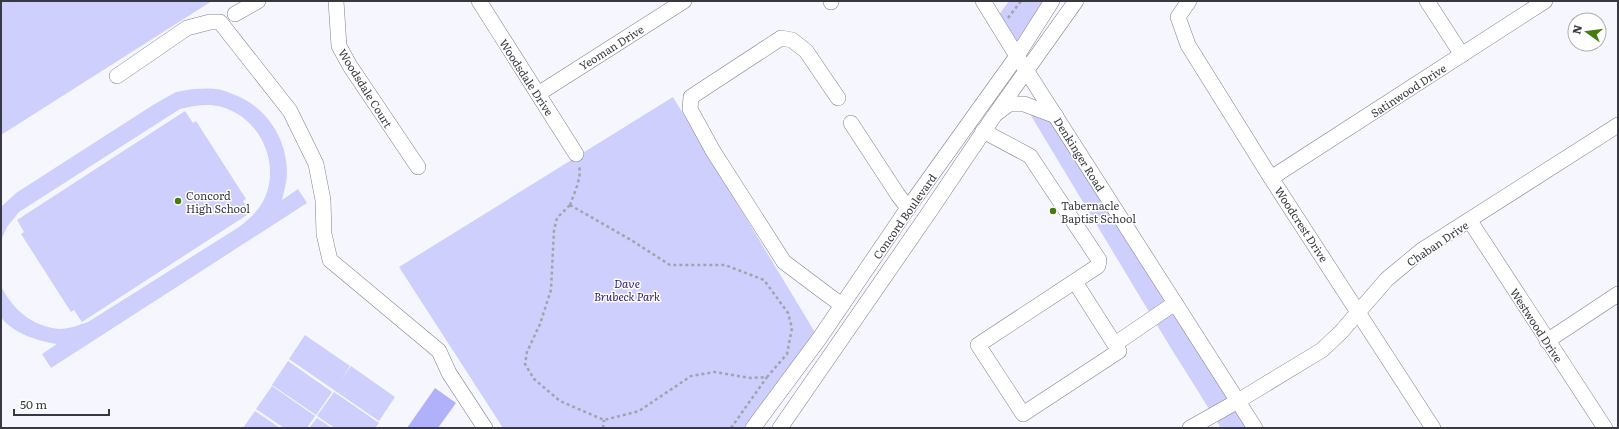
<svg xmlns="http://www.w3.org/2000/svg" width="1619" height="429" viewBox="0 0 1619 429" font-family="Literata,serif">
<rect width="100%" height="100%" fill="#f6f7fe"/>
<g fill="#cecffd">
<polygon points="1,1 212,1 1,135"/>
<polygon points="1009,1 1052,1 1017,56 995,20"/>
<path d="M193,89C200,89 208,88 215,89C220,89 225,91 230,93C264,104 287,136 287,173C287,182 284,191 282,200L298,189L307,203L51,368L42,354L57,344C38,341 12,333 1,317V286C13,310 33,327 60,329C69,329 79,325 88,322L239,227C247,221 255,214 261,205C283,169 263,119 222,107C208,103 193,106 180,109L19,212L7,227L1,240V207L16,193L153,105L176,92Z"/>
<polygon points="673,97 819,339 753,428 503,428 399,267"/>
<polygon points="1024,104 1056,116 1255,428 1221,428 1169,345"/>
<polygon points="185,111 193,123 196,121 246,199 243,201 250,213 82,322 74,310 71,312 21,234 24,232 17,220"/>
<polygon points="305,335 350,366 341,380 351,366 395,397 379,421 289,359"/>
<polygon points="288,361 332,392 316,415 272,385"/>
<polygon points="272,386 315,416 307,428 284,428 256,409"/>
<polygon points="334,392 379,423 375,428 335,428 317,416"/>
<polygon points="255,411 280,428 243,428"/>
<polygon points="317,418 332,428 309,428"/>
</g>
<polygon fill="#b0b1fa" points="435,388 456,403 438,428 407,428"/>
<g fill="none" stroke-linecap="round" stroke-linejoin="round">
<g stroke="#7e7f8f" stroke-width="16">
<g id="minor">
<polyline points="336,1 339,46 350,66 418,167"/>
<polyline points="479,1 576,154"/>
<polyline points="983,1 1017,56 1255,428"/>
<polyline points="1189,1 1178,17 1188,45 1271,178 1433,428"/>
<polyline points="1427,1 1462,55"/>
<polyline points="831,2 831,1"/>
<polyline points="235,14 258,1"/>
<polyline points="117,76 187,28 210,22 220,22 290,111 316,164 323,200 324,234 330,260 439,351 449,373 485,428"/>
<polyline points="538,94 684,1"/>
<polyline points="838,98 806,51 792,40 781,38 691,97 690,109 713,151 784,262 828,295 842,305"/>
<polyline points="997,113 1009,104 1024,104 1056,116"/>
<polyline points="851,123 898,195 908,208"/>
<polyline points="983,131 1030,156 1099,260 1098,266 978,345 1023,414 1119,351 1075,282"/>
<polyline points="1271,178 1545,1"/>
<polyline points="1470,221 1605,428"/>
<polyline points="1547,341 1618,294"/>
<polyline points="1115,344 1175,303"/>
<polyline points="753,428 819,339 908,208 1017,56 1052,1"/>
<polyline points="780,428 930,211 994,116 1076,1"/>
<polyline points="1190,428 1238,401 1322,350 1341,332 1387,279 1422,250 1618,125"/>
</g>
</g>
<g stroke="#a2a3aa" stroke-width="2.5" stroke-dasharray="3 3" stroke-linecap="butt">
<polyline points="1008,18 1021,1"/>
<polygon points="570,205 631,240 670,265 725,265 764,280 788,313 792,328 787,354 767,377 751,378 714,372 691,376 639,411 604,420 560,401 534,379 525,364 527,352 540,324 551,290 554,230 557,218"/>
<path d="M570,205C574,193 582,178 579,166"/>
<polyline points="603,428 604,420"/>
<polyline points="731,428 767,377"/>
</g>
<use href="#minor" stroke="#fff" stroke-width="15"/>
</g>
<g fill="#467b0d" stroke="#fff" stroke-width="1.5">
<circle cx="178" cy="201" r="4"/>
<circle cx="1053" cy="211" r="4"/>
</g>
<g text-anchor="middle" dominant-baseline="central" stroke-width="3" stroke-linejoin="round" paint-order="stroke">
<g font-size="11" fill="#383940" stroke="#fff">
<text transform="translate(611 47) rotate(-32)">Yeoman Drive</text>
<text transform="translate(527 77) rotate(57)">Woodsdale Drive</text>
<text transform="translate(366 88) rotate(58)">Woodsdale Court</text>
<text transform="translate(1408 90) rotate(-33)">Satinwood Drive</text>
<text transform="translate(1080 154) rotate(58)">Denkinger Road</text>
<text transform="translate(904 216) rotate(-55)">Concord Boulevard</text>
<text transform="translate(1302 224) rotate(57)">Woodcrest Drive</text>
<text transform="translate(1437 243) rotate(-34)">Chaban Drive</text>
<text transform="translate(1537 325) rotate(57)">Westwood Drive</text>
</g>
<g font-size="11" fill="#383940" stroke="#fff" text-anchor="start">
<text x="186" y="195">Concord<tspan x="186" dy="13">High School</tspan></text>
<text x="1061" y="205">Tabernacle<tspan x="1061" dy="13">Baptist School</tspan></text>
</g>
<g font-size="11" font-style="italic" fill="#29196c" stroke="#fff">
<text x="627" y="283">Dave<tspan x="627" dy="13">Brubeck Park</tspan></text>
</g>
</g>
<rect width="1619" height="429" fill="none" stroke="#383940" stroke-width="4"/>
<g transform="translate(1587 32) rotate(284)"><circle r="19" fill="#ffffff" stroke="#afb0b3"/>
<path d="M0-3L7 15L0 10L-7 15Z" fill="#467b0d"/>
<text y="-6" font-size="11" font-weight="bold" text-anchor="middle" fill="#383940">N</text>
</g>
<path d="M14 409v6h95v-6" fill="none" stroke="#383940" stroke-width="2"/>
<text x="20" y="409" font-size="12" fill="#383940" stroke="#ffffff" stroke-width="3" paint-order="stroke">50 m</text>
</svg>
